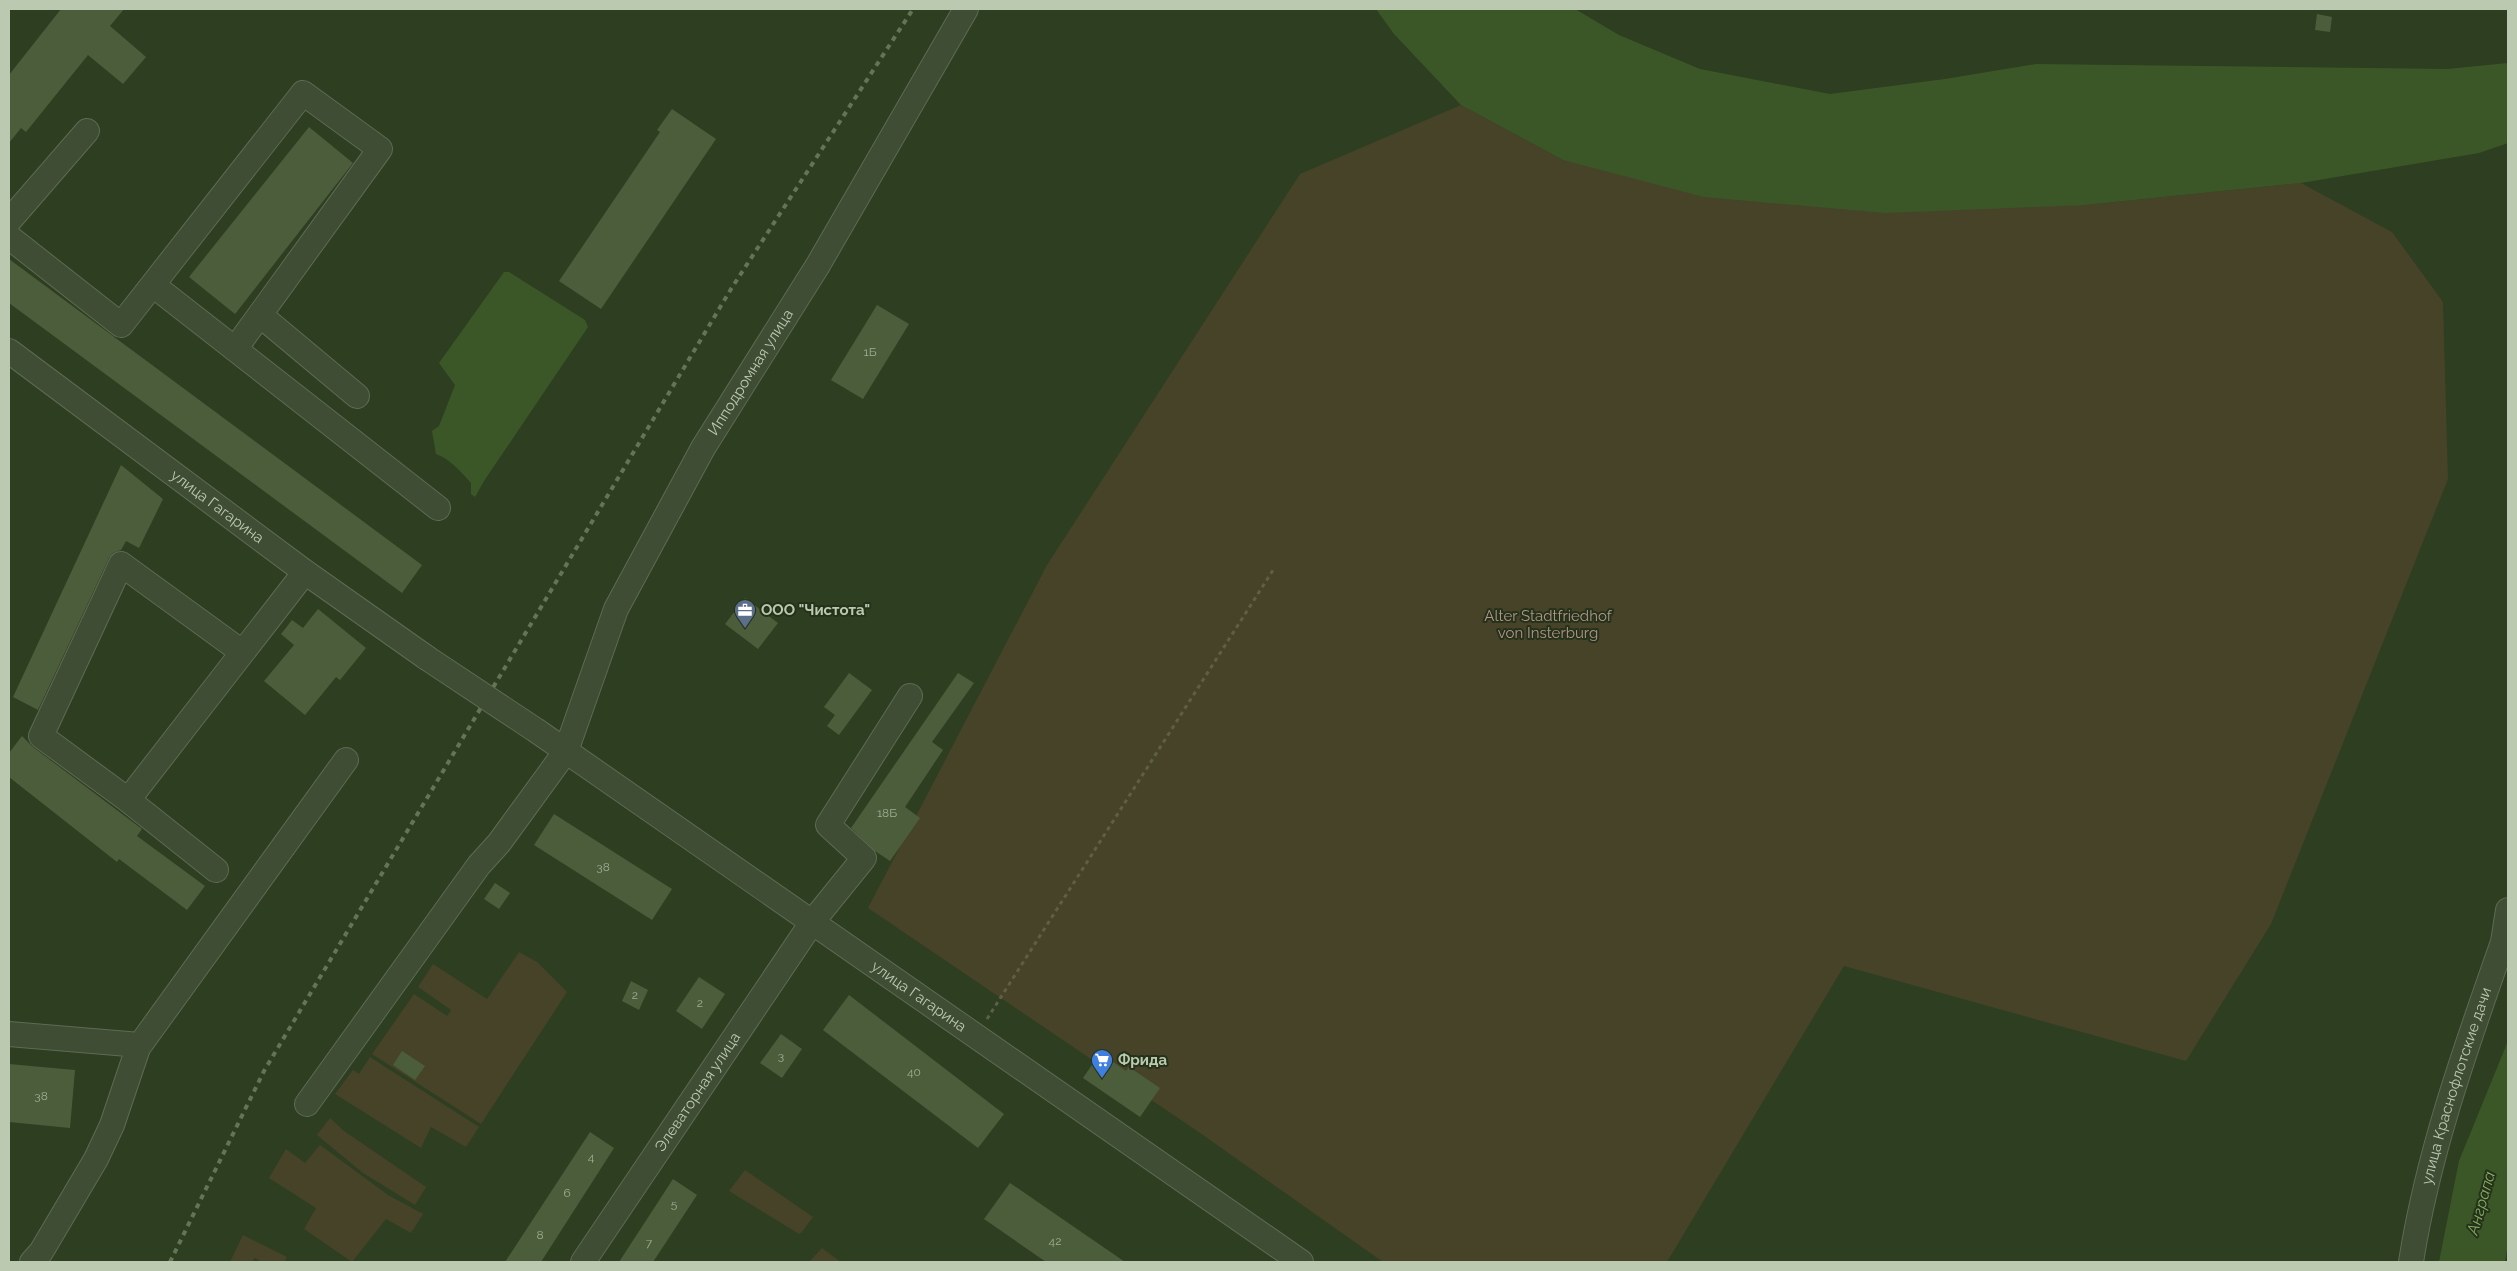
<svg xmlns="http://www.w3.org/2000/svg" width="2517" height="1271" viewBox="0 0 2517 1271" font-family="Raleway,sans-serif">
<rect width="100%" height="100%" fill="#2e3e20"/>
<g fill="#464329">
<polygon points="1461,105 1563,160 2085,205 2301,183 2392,232 2443,302 2448,479 2271,924 2186,1061 1844,966 1667,1262 1383,1262 1203,1135 868,908 1047,565 1300,174"/>
<polygon points="519,952 537,962 567,992 481,1124 372,1054 414,994 447,1016 451,1010 418,987 433,964 487,999"/>
<polygon points="370,1057 479,1127 466,1147 431,1127 421,1148 335,1094 353,1070 359,1074"/>
<polygon points="330,1118 344,1131 426,1187 415,1205 363,1173 317,1135"/>
<polygon points="320,1145 388,1195 423,1214 411,1233 386,1219 352,1262 304,1229 316,1208 269,1178 286,1149 305,1163"/>
<polygon points="745,1170 813,1217 802,1232 799,1234 729,1191"/>
<polygon points="243,1235 287,1257 284,1262 262,1262 255,1258 252,1262 230,1262"/>
<polygon points="822,1248 841,1262 809,1262"/>
</g>
<g fill="#3c5727">
<polygon points="1376,9 1575,9 1619,35 1700,69 1830,94 1945,79 2036,64 2447,69 2508,63 2508,143 2479,153 2301,183 2085,205 1886,213 1704,197 1563,160 1461,105 1394,34"/>
<path d="M504,272H509L585,320L588,327L484,481L475,497L471,494V483C461,472 450,459 436,454L432,431L439,426L455,385L439,363Z"/>
<polygon points="2508,1041 2508,1244 2505,1262 2439,1262 2459,1161"/>
</g>
<g fill="#4c5d3c">
<polygon points="61,9 124,9 110,26 146,57 123,84 88,55 26,132 21,128 9,143 9,75"/>
<polygon points="2317,14 2332,17 2330,32 2315,30"/>
<polygon points="672,109 716,139 601,309 559,281 660,132 657,130"/>
<polygon points="309,127 353,163 235,314 189,277"/>
<polygon points="9,259 422,565 402,593 9,303"/>
<polygon points="877,305 909,324 863,399 831,380"/>
<polygon points="121,465 163,499 139,548 126,541 121,550 113,553 109,558 38,710 13,697"/>
<polygon points="745,598 778,623 758,649 725,624"/>
<polygon points="318,609 366,648 340,680 336,677 305,715 264,681 294,645 281,634 292,620 303,628"/>
<polygon points="849,673 872,690 839,735 827,726 835,715 824,707"/>
<polygon points="958,673 974,683 932,742 943,750 905,807 920,818 890,861 875,851 851,828"/>
<polygon points="22,736 33,747 142,829 137,836 205,886 187,910 119,859 117,862 9,777 9,753"/>
<polygon points="554,814 672,889 652,920 534,845"/>
<polygon points="495,883 510,893 499,909 484,899"/>
<polygon points="699,977 725,994 702,1029 676,1011"/>
<polygon points="631,981 648,990 639,1010 622,1001"/>
<polygon points="849,995 1004,1114 978,1148 823,1030"/>
<polygon points="781,1034 802,1049 782,1078 760,1063"/>
<polygon points="402,1051 425,1066 415,1080 393,1065"/>
<polygon points="1100,1053 1126,1071 1129,1067 1160,1088 1140,1117 1083,1078"/>
<polygon points="9,1064 75,1070 70,1128 9,1122"/>
<polygon points="590,1132 614,1148 541,1262 505,1262"/>
<polygon points="673,1179 697,1195 653,1262 619,1262"/>
<polygon points="1010,1183 1125,1262 1046,1262 984,1219"/>
</g>
<g fill="none" stroke-linecap="round" stroke-linejoin="round">
<g stroke="#5e6b53" stroke-width="26">
<g id="minor">
<polyline points="9,221 87,131"/>
<polyline points="9,237 121,325 303,93 380,149 235,349"/>
<polyline points="153,285 438,508"/>
<polyline points="260,315 357,396"/>
<path id="s1" d="M9,351L305,572L427,658"/>
<path id="s2" d="M537,731L1301,1262"/>
<polyline points="128,800 305,572"/>
<polyline points="216,870 128,800 41,736 121,564 242,652"/>
<polyline points="9,1034 140,1045 346,760"/>
<path id="s3" d="M307,1104L479,865L499,843L566,751L616,609L703,448L818,265L966,9"/>
<polyline points="32,1262 41,1252 96,1159 112,1125 139,1045"/>
<path id="s4" d="M583,1262L813,921L864,858L828,825L910,696"/>
<path id="s5" d="M2411,1262C2428,1153 2466,1047 2503,942L2508,910"/>
</g>
</g>
<polyline stroke="#5e6044" stroke-width="3" stroke-dasharray="4 4" stroke-linecap="butt" points="987,1019 1275,567"/>
<use href="#minor" stroke="#404d35" stroke-width="24"/>
<polyline stroke="#647556" stroke-width="4" stroke-dasharray="5 5" stroke-linecap="butt" points="170,1262 264,1071 731,289 913,9"/>
<g stroke="#5e6b53" stroke-width="26" stroke-linecap="butt">
<polyline id="minor-bridge" points="427,658 537,731"/>
</g>
<use href="#minor-bridge" stroke="#404d35" stroke-width="24"/>
</g>
<defs>
<g id="office-pin" transform="scale(1.125)"><path d="M0 17L-7.5 6A9.5 9.5 0 1 1 7.5 6Z" fill="#5c6f8a" stroke="#25321a"/><path d="M-6-3h4V-5.5h4V-3h4V5H-6ZM-1-4.5V-3h2v-1.5ZM-6 0V1H6V0Z" fill="#fff"/></g>
<g id="supermarket-pin" transform="scale(1.125)"><path d="M0 17L-7.5 6A9.5 9.5 0 1 1 7.5 6Z" fill="#3f7fe0" stroke="#25321a"/><path d="M-6-5.5h2.5l.6 2H6L4.5 2H-2.5L-4.4-4H-6ZM-1.5 3.2a1.3 1.3 0 1 0 .1 0ZM3 3.2a1.3 1.3 0 1 0 .1 0Z" fill="#fff"/></g>
</defs>
<g fill-rule="evenodd">
<use href="#office-pin" x="745" y="610"/>
<use href="#supermarket-pin" x="1102" y="1060"/>
</g>
<g text-anchor="middle" dominant-baseline="central" stroke-width="4" stroke-linejoin="round" paint-order="stroke">
<g font-size="12" fill="#9fae93">
<text x="870" y="352">1Б</text>
<text x="887" y="813">18Б</text>
<text x="603" y="867">38</text>
<text x="635" y="995">2</text>
<text x="700" y="1003">2</text>
<text x="781" y="1056">3</text>
<text x="914" y="1072">40</text>
<text x="41" y="1096">38</text>
<text x="591" y="1157">4</text>
<text x="567" y="1193">6</text>
<text x="674" y="1204">5</text>
<text x="540" y="1235">8</text>
<text x="1055" y="1241">42</text>
<text x="649" y="1243">7</text>
</g>
<g font-size="15" fill="#bbc9b0" stroke="#25321a">
<text stroke="none"><textPath href="#s3" startOffset="861">Ипподромная улица</textPath></text>
<text stroke="none"><textPath href="#s1" startOffset="260">улица Гагарина</textPath></text>
<text stroke="none"><textPath href="#s2" startOffset="465">улица Гагарина</textPath></text>
<text stroke="none"><textPath href="#s5" startOffset="182">улица Краснофлотские дачи</textPath></text>
<text stroke="none"><textPath href="#s4" startOffset="205">Элеваторная улица</textPath></text>
</g>
<g font-size="15" font-weight="bold" fill="#bbc9b0" stroke="#25321a" text-anchor="start">
<text x="761" y="610">ООО "Чистота"</text>
<text x="1118" y="1060">Фрида</text>
</g>
<g font-size="15" fill="#b5938c" stroke="#25321a">
<text x="1548" y="616">Alter Stadtfriedhof<tspan x="1548" dy="17">von Insterburg</tspan></text>
</g>
<g font-size="16" font-style="italic" fill="#86ac65" stroke="#25321a">
<text transform="translate(2481 1203) rotate(-74)">Анграпа</text>
</g>
</g>
<rect width="2517" height="1271" fill="none" stroke="#bbc9b0" stroke-width="20"/>
</svg>
